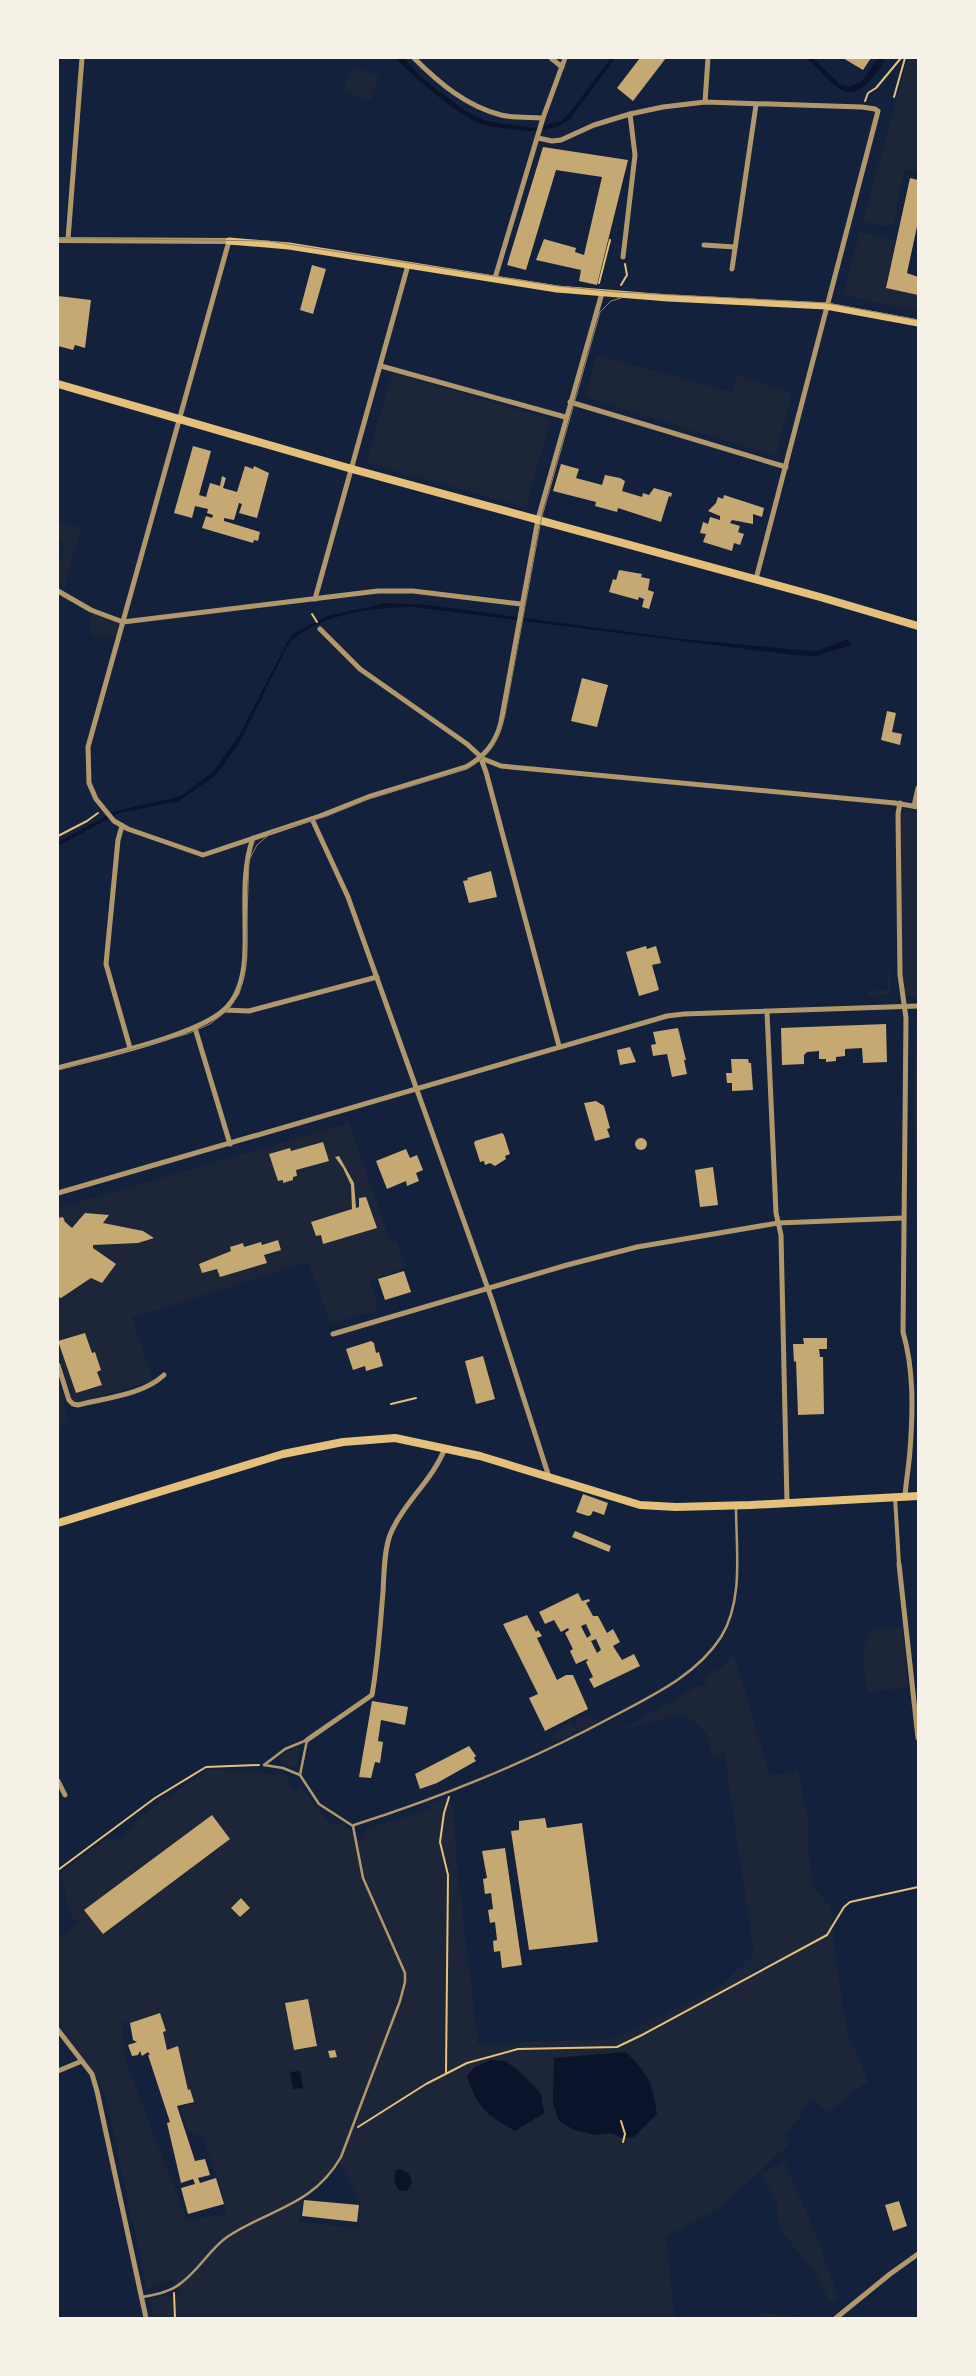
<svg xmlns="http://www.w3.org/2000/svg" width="976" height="2376" viewBox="0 0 976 2376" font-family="Quicksand,sans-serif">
<rect width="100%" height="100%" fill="#14213d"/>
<g fill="#1d2539" fill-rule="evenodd">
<polygon points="908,58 918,58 918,171 907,169 904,171 894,222 887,227 863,222"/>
<polygon points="352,66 379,76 370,101 343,91"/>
<polygon points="860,232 896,240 886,288 918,295 918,311 843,295"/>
<polygon points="597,355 732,392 737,375 792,393 776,456 585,397"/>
<polygon points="393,373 551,419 525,508 366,462"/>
<polygon points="58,521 81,528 66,580 68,581 66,587 58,582 58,566 65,544 58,541"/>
<polygon points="93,612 121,623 119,631 113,636 94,638 89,625"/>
<polygon points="910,812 918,813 918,997 901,996 898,814"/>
<polygon points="888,970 891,970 891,994 867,996 867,991 888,990"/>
<path d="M918,1020V1269C916,1187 911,1104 916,1021Z"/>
<polygon points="349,1123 391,1243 397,1241 406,1267 370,1280 378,1310 331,1324 308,1262 132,1318 153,1381 74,1404 58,1355 58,1208"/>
<polygon points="58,1381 68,1420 58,1428"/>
<polygon points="902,1627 908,1687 867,1693 863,1649 871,1628"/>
<path d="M734,1653L769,1774L773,1775L798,1770L808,1823L809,1855L813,1886L831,1908L837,1971L847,2032L868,2081L829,2112L812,2100L785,2136L789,2144L720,2208L666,2236L674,2318H152L151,2300L164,2296L178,2299L181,2289L171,2279L147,2290L105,2093L58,2023V1938L78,1923L70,1914L61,1876L59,1874L106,1839C123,1841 130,1833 138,1819L207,1769L287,1775C287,1784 289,1787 296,1791L300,1786L330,1825L342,1823L362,1843L366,1829L430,1809L429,1804L448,1797L453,1808L457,1865L478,2044L612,2039L723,1984L754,1954L724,1751L713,1759L706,1733L687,1716H673L621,1730L698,1686L706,1685L704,1677L723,1667ZM160,2014L165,2031L163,2032L167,2050L178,2047L188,2090L190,2089L194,2102L180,2108L188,2131H193L195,2136L202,2134C209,2162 224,2186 226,2214L187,2220L125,2060L122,2021L130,2023ZM632,2058L648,2077L655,2095L622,2138L611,2133ZM474,2094L542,2104L544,2113L498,2121L487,2114ZM338,2163H340L361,2203L358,2228L299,2222L302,2198L329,2176Z"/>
<polygon points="592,1716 596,1720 596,1724 580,1732 577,1728 574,1735 552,1743 552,1737 569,1722 574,1726 577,1724 576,1719"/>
<polygon points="298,1747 300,1749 296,1766 292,1767 281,1764 281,1756"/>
<polygon points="784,2161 815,2232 839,2300 829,2301 817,2275 779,2229 777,2203 761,2174"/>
<polygon points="762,2313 823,2318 761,2318"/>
</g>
<g fill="#0b132b">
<path d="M395,58H404L422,78L464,110L487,121L533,128L561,121L570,112L611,58H615L570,119C557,130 536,132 519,130C509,128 498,128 488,126C460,120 417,78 395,58Z"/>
<path d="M806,58H813L841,85L850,87L862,81L878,58H885C879,73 858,103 838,88C826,79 818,67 806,58Z"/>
<path d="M386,603L429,605L673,638L797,650L817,651L848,639L851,645L816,656L794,655L412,607C374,607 312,615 287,646L241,740L216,775L179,801L119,813L58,846V842L113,812L181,796L213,772L240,734L291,635L327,616Z"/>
<path d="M625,2052C646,2068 654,2088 657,2114L634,2137L622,2138L611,2133L596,2135L574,2130L559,2121L553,2103L554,2058Z"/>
<path d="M491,2060L505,2061L518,2070L535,2087L541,2094L544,2113L515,2131C486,2114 478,2108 467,2076L475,2067Z"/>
<polygon points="300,2071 303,2088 293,2089 290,2072"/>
<path d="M400,2169L409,2173L412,2182L407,2191H400C394,2185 393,2178 396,2170Z"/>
</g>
<g fill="#c6a872" fill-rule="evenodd">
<polygon points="640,58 666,58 633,101 617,88"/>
<polygon points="843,58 871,58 863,70"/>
<polygon points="543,147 628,160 597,285 579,281 581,270 536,260 544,239 576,248 575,252 584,255 602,177 556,170 526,270 507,265"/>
<polygon points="910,178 918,180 918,222 907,273 918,277 918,295 886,288"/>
<polygon points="312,265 326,269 313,314 300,310"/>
<polygon points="58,296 91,300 85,348 75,345 73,350 58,346"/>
<polygon points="193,446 211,451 199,495 206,497 210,483 220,486 222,476 226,478 223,488 237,492 245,466 253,469 254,466 269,473 257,518 239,513 242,504 239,503 234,520 224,518 224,521 260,532 258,541 254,540 253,543 202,528 206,516 212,518 213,515 207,513 208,509 195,506 192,518 174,513"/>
<polygon points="561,464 579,469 576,478 602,485 605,475 620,478 625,481 622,491 642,497 643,493 649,495 654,488 672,493 671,497 669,496 661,522 618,508 617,512 595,506 596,502 553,491"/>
<polygon points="724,495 764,508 762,517 753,514 753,524 732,520 730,523 740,526 738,532 744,534 740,545 734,543 732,551 703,542 706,534 700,533 703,522 708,524 710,517 720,520 720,516 708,511 716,503 718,497 723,499"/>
<polygon points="619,570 642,574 641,577 650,579 648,590 654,592 649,609 642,607 644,599 639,597 638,600 609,592 613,579 616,580"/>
<polygon points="582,678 608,685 597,727 571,721"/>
<polygon points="887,711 896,713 892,732 902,734 900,745 881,740"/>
<polygon points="491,871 497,897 469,903 463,881 468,880 467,878"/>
<polygon points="646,946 647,949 656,946 661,963 652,965 659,990 639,996 626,952"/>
<polygon points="886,1024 887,1062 863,1063 862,1048 845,1049 845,1056 836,1057 836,1061 826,1062 826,1059 819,1059 819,1051 807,1052 804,1055 804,1064 782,1065 781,1028"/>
<polygon points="678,1028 686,1060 684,1060 687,1074 672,1077 667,1054 653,1056 651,1045 656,1044 653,1032"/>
<polygon points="630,1047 636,1062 620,1065 617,1050"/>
<polygon points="731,1059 748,1059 749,1063 751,1063 753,1090 732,1091 732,1083 727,1083 726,1073 732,1073"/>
<polygon points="596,1101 604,1106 610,1128 607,1129 610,1137 595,1141 584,1103"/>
<polygon points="502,1133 504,1135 510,1154 505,1156 506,1159 495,1166 490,1163 485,1165 484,1161 480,1162 474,1143 475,1141"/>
<circle cx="641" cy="1144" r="6"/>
<polygon points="323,1142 329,1161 296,1170 297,1176 293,1177 293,1180 283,1183 283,1180 278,1181 269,1154 290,1148 291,1151"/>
<polygon points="406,1149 410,1158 417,1155 423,1170 416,1173 419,1181 407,1186 406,1181 387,1189 376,1161"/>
<polygon points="339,1156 354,1183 356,1208 359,1207 359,1198 366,1197 377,1228 323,1244 321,1235 316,1236 311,1222 352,1209 351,1185 343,1168 335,1157"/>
<polygon points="713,1167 718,1205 700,1207 695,1170"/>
<polygon points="85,1213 109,1215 103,1223 143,1231 154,1238 138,1243 93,1245 93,1248 116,1264 102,1283 91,1278 61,1298 58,1297 58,1218 63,1217 65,1222 72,1228"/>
<polygon points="278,1240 281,1250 264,1255 267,1263 220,1277 217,1269 202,1273 199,1264 231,1251 230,1247 243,1243 244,1247 261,1242 262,1245"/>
<polygon points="404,1271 411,1292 385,1300 378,1279"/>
<polygon points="85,1333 92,1353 95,1352 101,1370 97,1372 102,1385 76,1393 58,1341"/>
<polygon points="803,1338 827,1338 827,1349 819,1349 820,1357 823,1357 824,1414 798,1415 796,1361 794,1362 793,1344 804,1344"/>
<polygon points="371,1341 374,1343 376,1353 379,1352 383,1366 366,1371 365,1366 353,1370 346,1349"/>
<polygon points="483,1356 495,1399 476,1404 465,1361"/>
<polygon points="583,1494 608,1503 604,1515 593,1511 591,1515 588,1516 576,1512"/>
<polygon points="575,1531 611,1546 609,1552 572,1537"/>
<path d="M578,1593L582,1601L589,1599L590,1601L586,1603L593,1616H598L607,1633L613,1629L620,1642L613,1646L622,1660L634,1654L640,1666L594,1688L589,1679L593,1677L586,1662L588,1660L587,1659L576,1664L570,1651L573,1649L565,1633L569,1630L568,1628L561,1632L554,1620L545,1624L539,1612ZM586,1624L591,1635L587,1638L581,1626ZM596,1639L601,1650L597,1653L591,1641Z"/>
<polygon points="527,1615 536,1632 538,1630 542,1636 537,1638 557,1680 566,1675 573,1675 588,1709 545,1731 529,1698 538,1694 503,1624"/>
<polygon points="372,1701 408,1707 405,1725 381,1720 378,1741 383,1742 380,1763 375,1762 371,1778 359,1777"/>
<polygon points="469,1746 476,1756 474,1758 476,1761 437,1783 420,1789 415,1774"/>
<polygon points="212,1815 230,1839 103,1934 84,1910"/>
<polygon points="545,1818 547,1828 582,1823 598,1942 529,1950 511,1831 519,1830 519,1821"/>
<polygon points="505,1848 522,1965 502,1968 500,1951 494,1952 493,1941 497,1940 495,1922 490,1923 488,1910 493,1909 491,1893 485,1894 483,1879 487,1878 482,1851"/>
<polygon points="241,1898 250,1908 240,1917 231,1908"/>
<polygon points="308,1999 317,2046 294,2050 285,2003"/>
<polygon points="160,2013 166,2031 163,2032 167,2050 178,2046 188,2090 190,2089 194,2102 177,2106 195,2161 205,2159 210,2175 198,2178 200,2183 216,2178 224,2204 188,2214 181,2188 195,2184 193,2179 181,2183 167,2123 170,2122 148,2055 150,2055 148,2052 142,2056 140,2051 138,2055 132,2056 128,2045 137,2042 133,2040 130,2023"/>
<polygon points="335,2050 337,2057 330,2058 328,2051"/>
<polygon points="304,2200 359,2205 357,2222 302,2216"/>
<polygon points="899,2201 907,2226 893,2231 885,2205"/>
</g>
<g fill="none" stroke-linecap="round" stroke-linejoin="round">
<g stroke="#e5c07b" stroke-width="2">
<polyline points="894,97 905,58"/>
<polyline points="865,101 868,93 876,88 901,58"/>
<polyline points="599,283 610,240"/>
<polyline points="621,285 627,275 625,264"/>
<polyline points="312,614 317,622"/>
<polyline points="58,836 87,821 98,813"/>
<polyline points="391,1404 416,1398"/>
<polyline points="58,1870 155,1798 206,1767 259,1765"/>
<polyline points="446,2073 448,1875 440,1842 444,1813 449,1797"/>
<polyline points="621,2121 625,2134 623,2142"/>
<polyline points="358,2127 426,2084 467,2063 518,2049 617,2047 642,2035 827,1935 844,1907 850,1902 918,1887"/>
<polyline points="174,2293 175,2318"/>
</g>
<g stroke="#b1986c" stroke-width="2.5">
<polyline points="307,1740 300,1775 319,1804 353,1826"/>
<polyline points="264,1765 285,1749 307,1740"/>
<polyline points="264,1765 283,1768 300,1775"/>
<path d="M354,1825C442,1797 530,1761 612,1717C651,1696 696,1676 721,1637C744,1600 736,1548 736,1507"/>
<path d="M142,2297C155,2295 171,2292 181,2283C199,2270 209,2250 227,2237C269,2209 313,2206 341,2157L400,2001L405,1982V1973L363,1878L353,1826"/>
</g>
<polyline stroke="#b1986c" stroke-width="4" points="895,1497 899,1564"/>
<g stroke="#b1986c" stroke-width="5">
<path d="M414,58C439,83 466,106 501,115C514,118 529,117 543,118"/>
<polyline points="551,58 562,67"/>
<polyline points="705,102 708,58"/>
<polyline points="538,138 552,141 561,140 594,125 630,114 663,107 705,102 862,107 875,109 878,111 756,579"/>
<polyline points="68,239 82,58"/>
<path d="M229,241L88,747L89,783L96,799L114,821L128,829L203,855L320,816L368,797L466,767C485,756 496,743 501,722L538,519L602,293"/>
<polyline points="704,245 735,247"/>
<polyline points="623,257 635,155 630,114"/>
<polyline points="732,269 756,105"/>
<polyline points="495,278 543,118 565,58"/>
<polyline points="381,366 565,417"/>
<polyline points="570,402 786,467"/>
<polyline points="58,591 91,610 123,622 378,591 413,591 521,604"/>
<polyline points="315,599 408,265"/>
<polyline points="320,629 360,669 467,744 480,756 486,772 559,1046"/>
<polyline points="481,758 501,766 895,803 918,807"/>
<path d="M900,803L898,814L900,975L906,1018L903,1332C914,1370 913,1411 910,1450C909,1466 906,1481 905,1496"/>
<polyline points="914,806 918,788"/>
<polyline points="312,819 348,897 492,1300 549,1477"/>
<polyline points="122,826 118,840 106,964 130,1048"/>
<polyline points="224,1010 249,1011 377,977"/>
<polyline points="767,1012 776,1213 781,1235 787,1503"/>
<polyline points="195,1028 230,1144"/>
<path d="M58,1068C97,1057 202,1035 227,1007C242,991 245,968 245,947C246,912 241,871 253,838"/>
<polyline points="58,1193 667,1016 684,1014 918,1006"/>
<polyline points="333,1334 567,1265 637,1247 778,1223 904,1218"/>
<path d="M58,1365L69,1400L73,1404L78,1405C105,1398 143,1395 164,1375"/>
<polyline points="899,1564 918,1738"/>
<path d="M307,1740L372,1695C378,1661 380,1627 383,1592C384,1574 384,1551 390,1535C403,1503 433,1480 445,1448"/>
<polyline points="58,1781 65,1795"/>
<polyline points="58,2030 92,2074 97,2091 146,2318"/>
<polyline points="58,2071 82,2061"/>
<polyline points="836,2318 890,2274 918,2254"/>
</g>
<polyline stroke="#b1986c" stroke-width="6" points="58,240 229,241"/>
<polyline stroke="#e5c07b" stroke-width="7" points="229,241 289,246 557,289 668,298 826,306 918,323"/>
<g stroke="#e5c07b" stroke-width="8">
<polyline points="58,384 352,469 820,597 918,626"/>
<polyline points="58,1523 283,1454 343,1442 395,1438 480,1456 640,1505 676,1507 751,1505 918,1496"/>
</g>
<g stroke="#918062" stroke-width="1">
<polyline points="58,238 268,241 557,286 617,292 827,303 918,320"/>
<path d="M58,1070L187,1034L210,1024L228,1010L239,994L245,970L249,860L257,845L272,832L327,816L371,798L468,768C491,756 499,738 505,715L541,520L600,312L611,301L621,298"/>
</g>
</g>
<rect width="976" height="2376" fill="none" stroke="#f6f1e7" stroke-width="118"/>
</svg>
